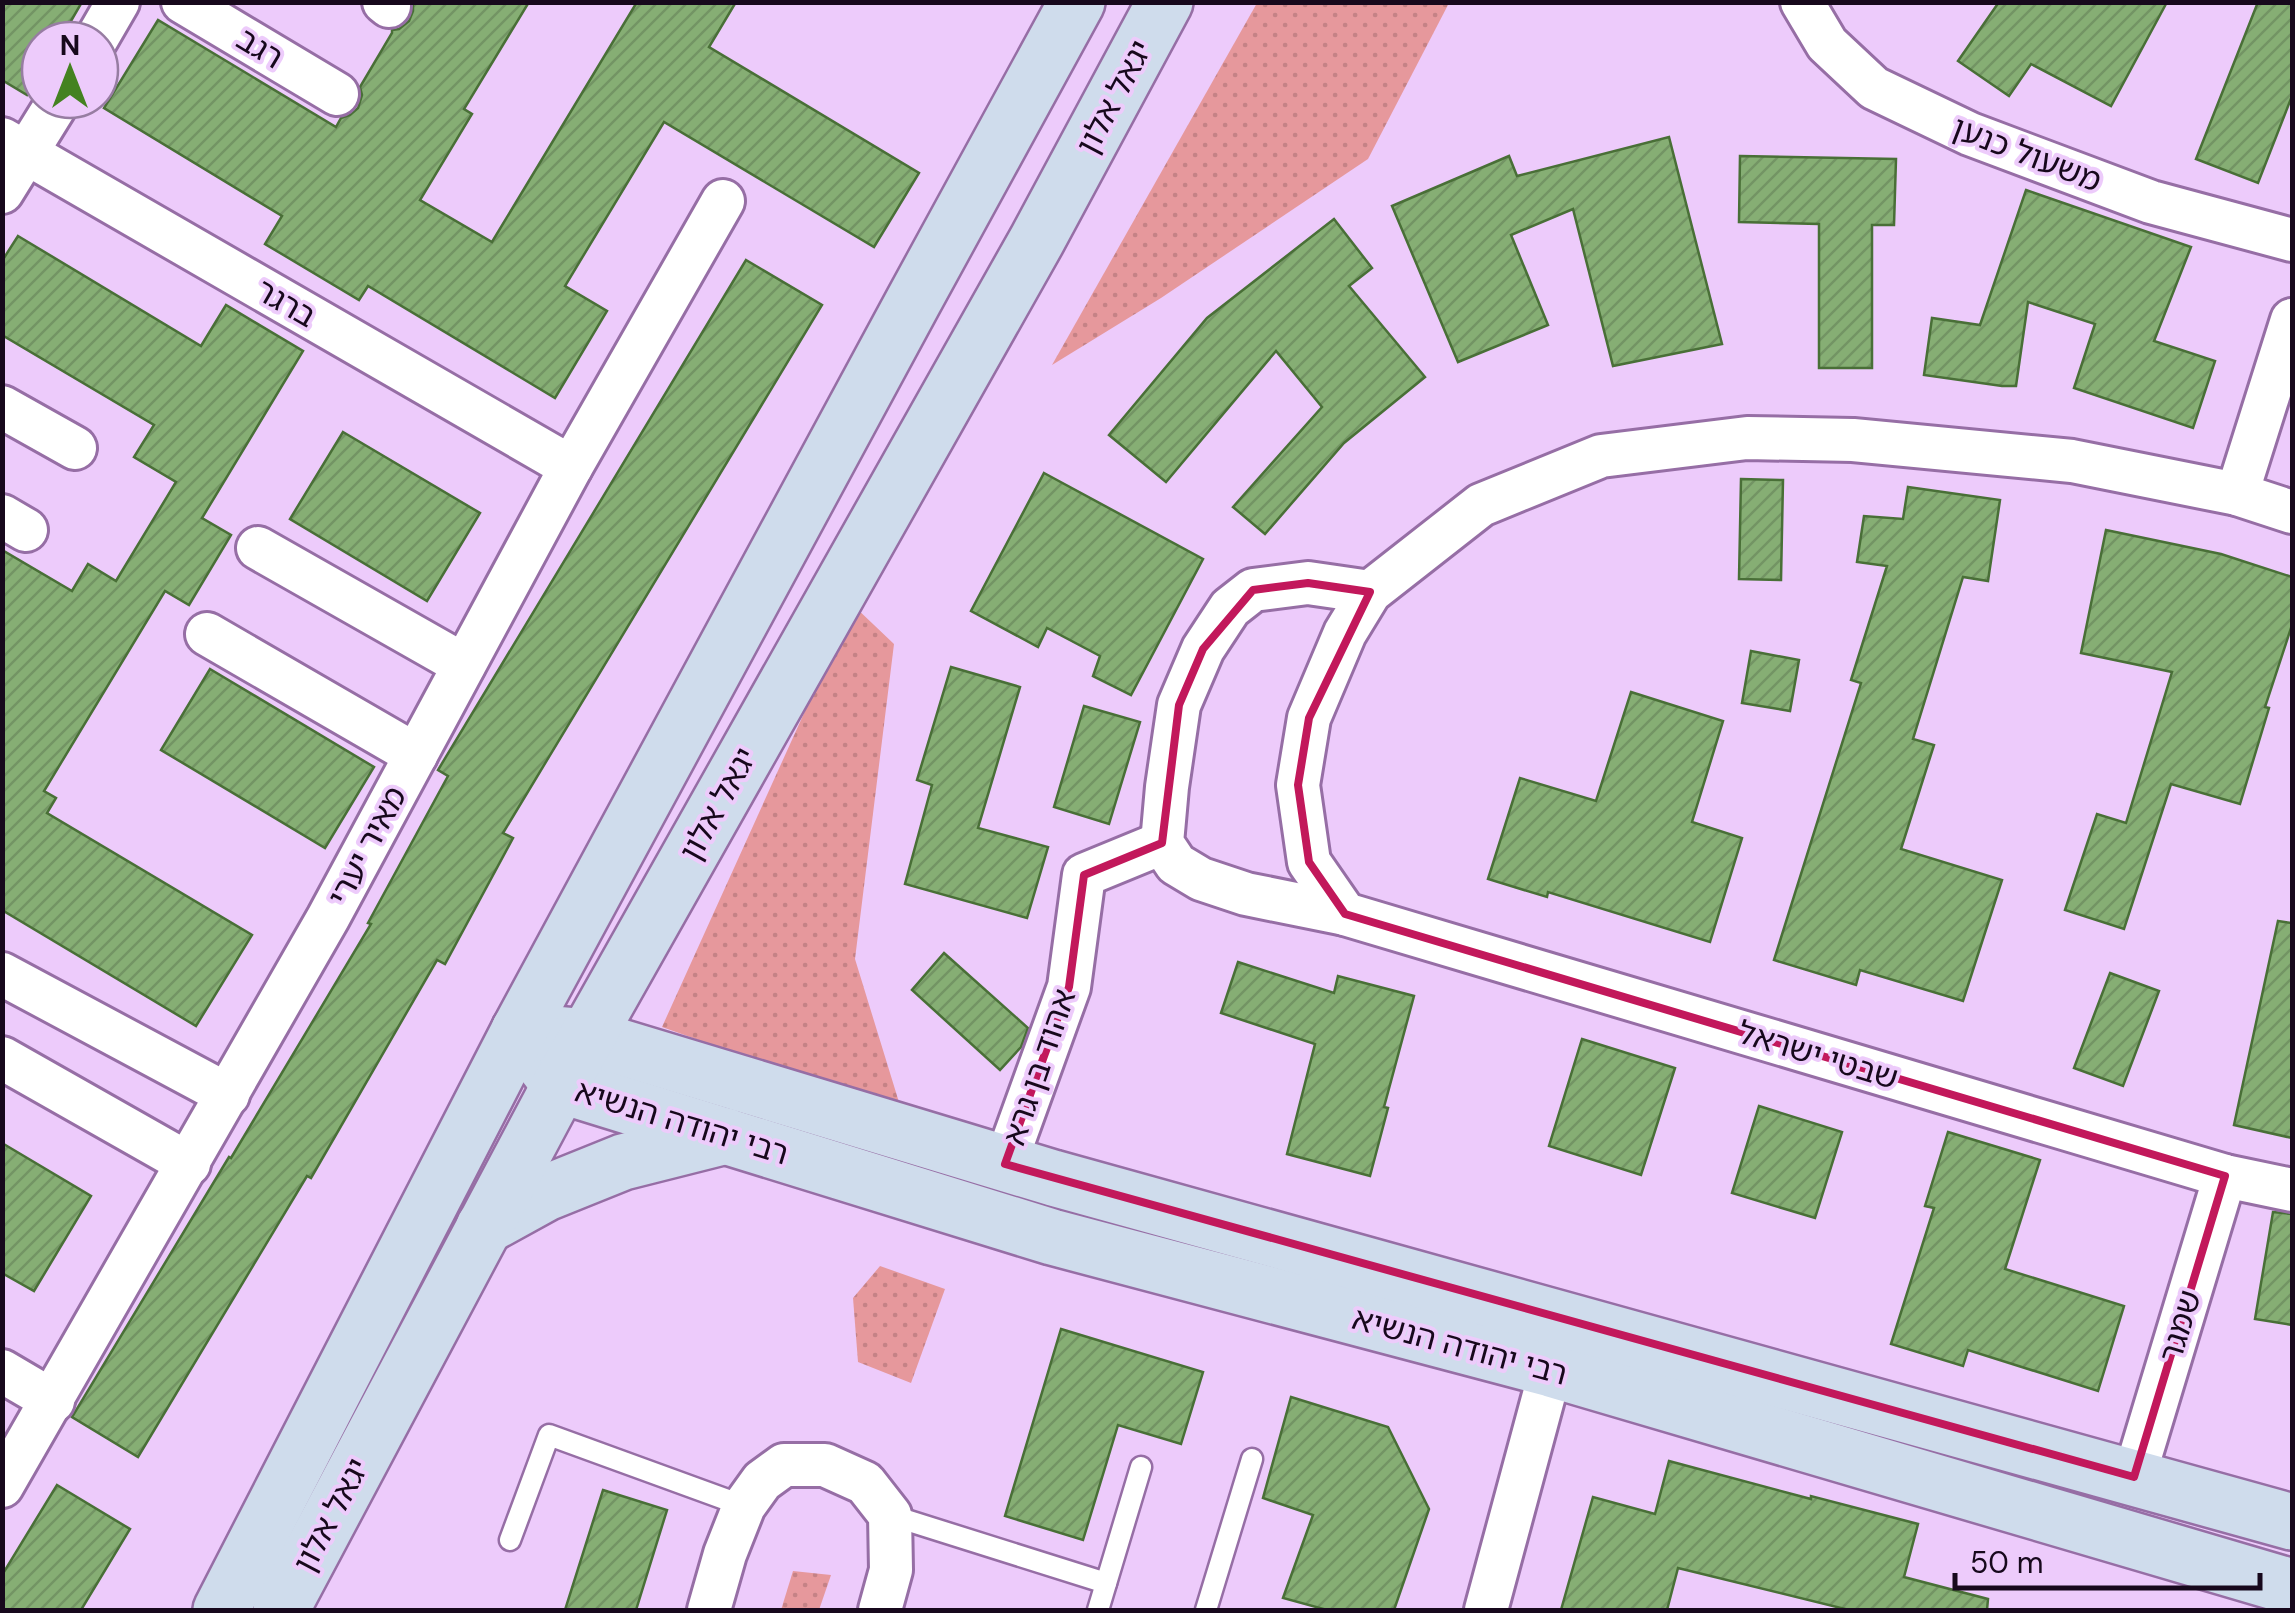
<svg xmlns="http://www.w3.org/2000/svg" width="2295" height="1613" viewBox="0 0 2295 1613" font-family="'DM Sans','Noto Sans Hebrew',sans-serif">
<defs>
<pattern id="park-dots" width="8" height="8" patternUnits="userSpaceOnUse" patternTransform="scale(2.5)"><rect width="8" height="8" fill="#e6989c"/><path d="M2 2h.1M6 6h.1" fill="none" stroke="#c58286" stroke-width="1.8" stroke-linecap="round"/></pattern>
<pattern id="building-hatch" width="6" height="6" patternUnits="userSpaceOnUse" patternTransform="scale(2.5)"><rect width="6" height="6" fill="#86ae74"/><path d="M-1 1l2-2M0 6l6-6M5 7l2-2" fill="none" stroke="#739464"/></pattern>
</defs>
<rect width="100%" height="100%" fill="#edcbfb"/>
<g fill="url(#park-dots)">
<polygon points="1257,3 1449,3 1368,159 1161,298 1052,365"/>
<polygon points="853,605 894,644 855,959 902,1112 662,1027"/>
<polygon points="880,1266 945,1289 911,1383 858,1362 853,1298"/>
<polygon points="793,1571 831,1575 819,1610 781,1610"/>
</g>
<g fill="url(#building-hatch)" stroke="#496f37" stroke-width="2.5">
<polygon points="2,2 82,2 60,40 40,40 40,72 27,95 2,80"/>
<polygon points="413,2 529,2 464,109 472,114 420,200 492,242 637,2 736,2 709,47 919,173 874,247 664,122 565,286 607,311 555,398 368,286 359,300 265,244 282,216 104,108 158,20 336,127 341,118 350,115 358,108 362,95 360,87 392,33 392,30 399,29 409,21 413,11"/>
<polygon points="1999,2 2167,2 2111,106 2031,64 2009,96 1958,61"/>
<polygon points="2258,2 2292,2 2292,96 2258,183 2196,159"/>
<polygon points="1669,137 1722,344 1613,366 1573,209 1511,235 1548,325 1458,362 1392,206 1509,156 1517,176"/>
<polygon points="1740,156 1896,159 1894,225 1872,225 1872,368 1819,368 1819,224 1739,222"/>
<polygon points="2026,190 2191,247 2154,341 2215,361 2193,428 2074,388 2095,324 2028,302 2016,386 2002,386 1924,375 1932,318 1980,325"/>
<polygon points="1334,219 1372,268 1349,286 1425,377 1344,443 1265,534 1233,507 1322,407 1276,351 1166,482 1109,435 1207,318"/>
<polygon points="18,236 201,346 226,305 303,351 202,518 231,535 189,605 165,591 44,791 56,798 47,813 252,935 196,1026 2,910 2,550 72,591 88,564 116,581 176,482 134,457 154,425 2,335 2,261"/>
<polygon points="746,260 822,305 503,833 513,838 445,964 437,960 311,1178 307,1176 138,1457 72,1417 229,1157 231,1158 371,924 368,923 448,776 438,770"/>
<polygon points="343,432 480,513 427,601 290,519"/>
<polygon points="1044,473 1203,559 1131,695 1093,676 1100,656 1047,628 1038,647 971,611"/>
<polygon points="1741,479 1783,480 1781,580 1739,579"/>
<polygon points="1908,487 2000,500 1988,581 1963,577 1913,739 1934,745 1901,849 2002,880 1963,1001 1860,970 1856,985 1774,960 1861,683 1851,680 1887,566 1857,562 1864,516 1903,519"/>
<polygon points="2106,530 2221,554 2292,577 2292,625 2265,707 2269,708 2240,804 2171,784 2124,929 2065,910 2097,814 2126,823 2172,672 2081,653"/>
<polygon points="1751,651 1799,660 1790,711 1742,703"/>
<polygon points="951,667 1020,687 978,828 1048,847 1027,918 905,884 932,785 917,780"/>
<polygon points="210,669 374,767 325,848 161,750"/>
<polygon points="1631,692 1723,721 1692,822 1742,838 1710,942 1548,892 1547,897 1488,879 1520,778 1596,801"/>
<polygon points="1084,706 1140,722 1109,824 1054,807"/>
<polygon points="2278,921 2292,923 2292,1138 2234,1125"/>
<polygon points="944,953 1028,1028 1021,1047 1000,1070 912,990"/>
<polygon points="1238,962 1334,993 1338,976 1414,996 1384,1107 1388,1108 1370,1176 1287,1154 1315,1044 1221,1013"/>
<polygon points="2110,973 2159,991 2123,1086 2074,1068"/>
<polygon points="1582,1039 1675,1068 1641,1175 1549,1146"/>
<polygon points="1759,1106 1842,1132 1815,1218 1732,1193"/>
<polygon points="1948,1132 2040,1160 2005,1269 2124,1306 2098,1391 1968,1350 1963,1366 1891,1344 1934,1208 1925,1206"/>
<polygon points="2,1143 91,1196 34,1291 2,1273"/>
<polygon points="2273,1212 2292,1214 2292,1325 2255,1319"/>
<polygon points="1061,1329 1203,1372 1181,1444 1118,1425 1083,1540 1005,1516"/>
<polygon points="1291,1397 1388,1427 1429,1509 1394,1610 1327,1610 1283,1598 1313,1515 1263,1498"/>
<polygon points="1669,1461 1811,1499 1811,1496 1918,1524 1904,1577 1988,1599 1987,1610 1849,1610 1678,1568 1667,1610 1561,1610 1593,1497 1655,1514"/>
<polygon points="57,1485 130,1529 81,1610 2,1610 2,1575"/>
<polygon points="603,1490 667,1510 636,1610 565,1610"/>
</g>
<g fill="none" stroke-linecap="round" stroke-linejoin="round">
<g stroke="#966ea5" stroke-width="25">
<g id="lane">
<polyline points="890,1515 1106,1583"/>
<polyline points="510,1540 549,1435 744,1506"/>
<polyline points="1098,1610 1141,1467"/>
<polyline points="1206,1610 1252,1459"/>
</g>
</g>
<g stroke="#966ea5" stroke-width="48">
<g id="street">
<polyline points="183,2 337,94"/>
<polyline points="384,2 389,6"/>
<polyline points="1802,2 1827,44 1874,88 1970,134 2151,202 2292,240"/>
<polyline points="96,40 118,2"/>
<polyline points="2,139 571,467"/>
<polyline points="2,192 59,100"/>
<polyline points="2,407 75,448"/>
<polyline points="2237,494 2292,320"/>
<polyline points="2292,512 2237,494 2072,461 1853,440 1747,438 1601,456 1481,505 1370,592 1345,633 1309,718 1298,785 1309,862 1345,914 2225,1176 2292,1190"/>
<polyline points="2,516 26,530"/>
<polyline points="258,548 464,665"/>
<polyline points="207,634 416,755"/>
<polyline points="1345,914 1246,894 1201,879 1176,864 1162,843 1167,787 1179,705 1203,649 1230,608 1253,590 1308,583 1370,592"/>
<polyline points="2,974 228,1095"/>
<polyline points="2,1058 189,1164"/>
<polyline points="1005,1164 1069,987 1084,875 1162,843"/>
<polyline points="2,1371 53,1401"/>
<polyline points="2134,1477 2225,1176"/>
<polyline points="2,1486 328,918 571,467 723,201"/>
<polyline points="709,1610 725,1554 744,1506 762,1481 784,1465 825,1465 865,1483 890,1515 891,1570 880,1610"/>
<polyline points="1486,1610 1551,1369 1542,1341"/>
</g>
</g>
<g stroke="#966ea5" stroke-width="60">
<g id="secondary">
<polyline points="519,1031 560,1085 1052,1237 1551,1369 2292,1587"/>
<polyline points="519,1031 587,1037 1053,1178 2292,1522"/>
<polyline points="484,1227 546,1193 623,1162 726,1136"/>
<polyline points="221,1610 519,1031 913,302 1077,2"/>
<polyline points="281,1610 560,1085 1037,240 1165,2"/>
</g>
</g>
<use href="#lane" stroke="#fff" stroke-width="20"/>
<use href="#street" stroke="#fff" stroke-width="42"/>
<use href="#secondary" stroke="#cfdcec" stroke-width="55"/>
</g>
<path fill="none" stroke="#c2185b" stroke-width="8" stroke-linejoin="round" d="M1308,583L1370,592L1309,718L1298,785L1309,862L1345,914L2225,1176L2134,1477L1005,1164L1069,987L1084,875L1162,843L1179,705L1203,649L1253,590Z"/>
<g text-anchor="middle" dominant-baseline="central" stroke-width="8" stroke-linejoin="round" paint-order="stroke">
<g font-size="32" fill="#17081c" stroke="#edcbfb">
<text transform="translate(260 48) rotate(31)">רגב</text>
<text transform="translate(1114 97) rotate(-62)">יגאל אלון</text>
<text transform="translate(2027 154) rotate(21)">משעול כנען</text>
<text transform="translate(286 303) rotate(30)">ברגר</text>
<text transform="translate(718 804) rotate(-61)">יגאל אלון</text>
<text transform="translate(367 846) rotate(-62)">מאיר יערי</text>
<text transform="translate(1818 1055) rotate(17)">שבטי ישראל</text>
<text transform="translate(1039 1067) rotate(-71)">אהוד בן גרא</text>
<text transform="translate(682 1122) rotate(17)">רבי יהודה הנשיא</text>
<text transform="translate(2180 1326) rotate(-73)">שמגר</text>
<text transform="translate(1460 1346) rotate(15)">רבי יהודה הנשיא</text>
<text transform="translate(331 1515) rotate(-62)">יגאל אלון</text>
</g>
</g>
<rect width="2295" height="1613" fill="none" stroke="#17081c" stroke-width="10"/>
<g transform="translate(70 70)"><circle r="48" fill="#edcbfb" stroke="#977da2" stroke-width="2.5"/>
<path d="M0-8L18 38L0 25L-18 38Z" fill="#448220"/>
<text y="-15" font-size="28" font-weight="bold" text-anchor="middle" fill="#17081c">N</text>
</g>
<path d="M1955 1573v15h305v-15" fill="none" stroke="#17081c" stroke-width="5"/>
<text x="1970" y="1573" font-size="30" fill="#17081c" stroke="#edcbfb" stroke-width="8" paint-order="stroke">50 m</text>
</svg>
